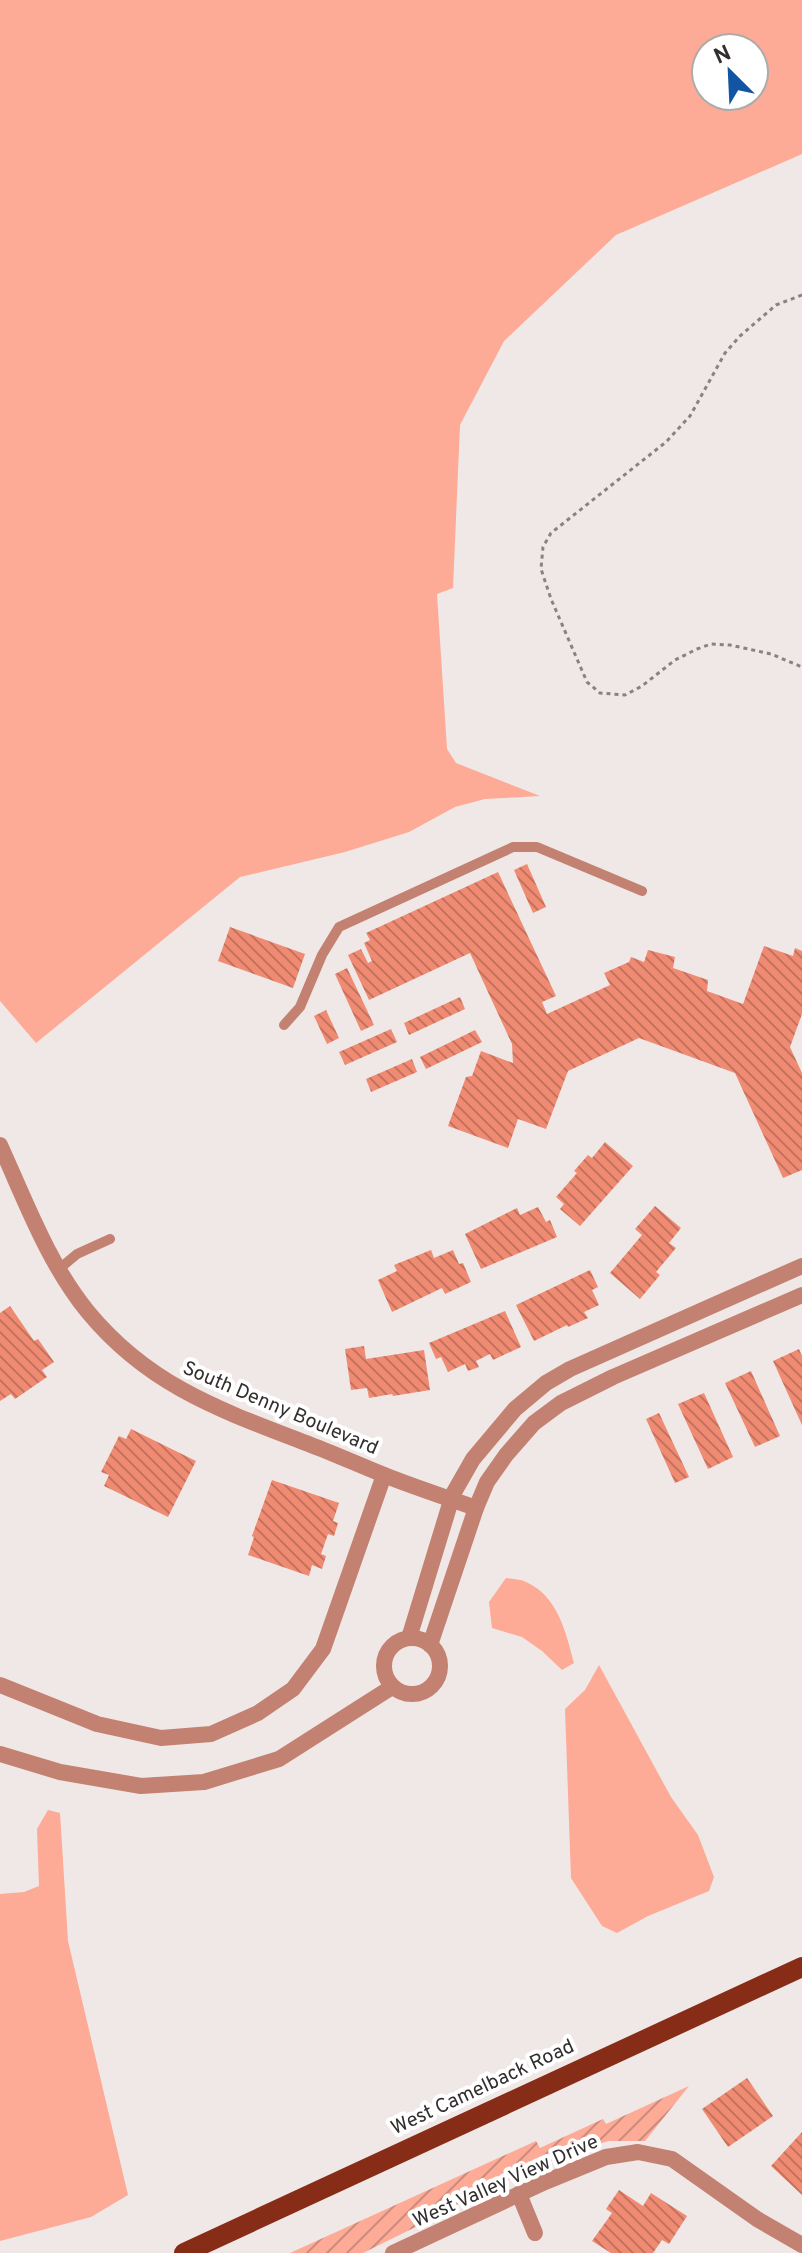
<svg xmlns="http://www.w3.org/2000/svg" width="802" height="2253" viewBox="0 0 802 2253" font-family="Overpass,sans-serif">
<defs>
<pattern id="garden-furrows" width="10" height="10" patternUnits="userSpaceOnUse" patternTransform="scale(2)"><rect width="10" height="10" fill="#fdaa96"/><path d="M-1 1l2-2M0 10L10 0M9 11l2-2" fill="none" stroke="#cd8b7b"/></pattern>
<pattern id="building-back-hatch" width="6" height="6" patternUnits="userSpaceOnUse" patternTransform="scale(2)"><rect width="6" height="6" fill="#f08b73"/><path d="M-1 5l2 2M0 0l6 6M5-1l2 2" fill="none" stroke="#c3725f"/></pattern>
</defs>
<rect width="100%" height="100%" fill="#f0e8e6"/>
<g fill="#fdaa96" fill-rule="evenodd">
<path d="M0,0H802V154L616,235L504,341L460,425L453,588L437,594L447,749L456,763L540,796L485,799L455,807L409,832L345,852L240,877L36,1043L0,1001ZM706,48H754V96H706Z"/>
<path d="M506,1578C512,1579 520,1579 526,1582C558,1596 566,1633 574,1663L562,1670L542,1651L522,1637L492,1628L489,1602Z"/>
<polygon points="599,1665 671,1797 698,1835 714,1877 709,1891 648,1916 617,1933 602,1926 571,1878 565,1709 585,1690"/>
<polygon points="48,1810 60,1813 68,1941 128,2195 91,2217 0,2241 0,1894 24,1892 39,1886 37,1829"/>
</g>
<polygon fill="url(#garden-furrows)" points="689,2086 645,2141 609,2141 576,2150 465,2200 452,2209 363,2253 290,2253 536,2141 540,2148 603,2119 606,2124"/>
<g fill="url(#building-back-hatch)">
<polygon points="527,864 546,907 533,913 514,870"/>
<polygon points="498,872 556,996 542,1002 547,1014 610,985 604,973 629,962 631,957 644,962 648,950 675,957 673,968 708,980 707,991 743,1004 764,946 793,956 795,948 802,951 802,1014 790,1047 802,1073 802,1170 783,1178 735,1073 639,1038 568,1071 546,1129 518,1119 508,1148 448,1126 466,1077 472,1076 481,1051 513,1063 512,1044 470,953 369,1000 348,955 361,949 368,963 372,961 364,943 370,940 366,933"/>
<polygon points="230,927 305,954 293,988 218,961"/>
<polygon points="347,968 374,1025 361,1031 335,974"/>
<polygon points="460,997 465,1009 409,1035 404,1023"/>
<polygon points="326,1010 339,1038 327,1044 314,1016"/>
<polygon points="391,1029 397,1042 345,1065 339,1052"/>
<polygon points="475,1030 482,1042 426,1069 420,1057"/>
<polygon points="412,1059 417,1072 371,1092 366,1079"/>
<polygon points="605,1142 633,1166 580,1226 560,1209 564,1204 556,1197 577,1173 574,1171 588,1155 592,1158"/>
<polygon points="655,1206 681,1228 669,1243 676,1248 656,1272 660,1275 640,1299 610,1273 642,1235 635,1229"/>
<polygon points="538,1207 546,1222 550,1220 557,1237 481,1269 465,1234 517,1208 520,1215"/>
<polygon points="431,1250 434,1258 453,1250 459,1264 463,1263 471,1282 445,1294 442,1288 392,1312 378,1280 397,1271 394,1265"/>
<polygon points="590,1270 598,1287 592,1290 599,1305 584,1312 588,1318 568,1327 567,1325 534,1341 516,1305"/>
<polygon points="10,1306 34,1341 38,1339 54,1362 42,1370 47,1377 15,1399 11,1394 0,1401 0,1313"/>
<polygon points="505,1311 521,1347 493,1360 490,1354 476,1361 479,1367 468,1371 465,1364 448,1372 441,1357 436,1359 429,1343"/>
<polygon points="364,1346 366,1359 424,1350 430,1390 393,1396 392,1394 369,1398 367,1388 351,1390 345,1349"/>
<polygon points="799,1349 802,1356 802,1425 773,1361"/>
<polygon points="751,1371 780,1436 755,1447 725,1383"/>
<polygon points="704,1393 733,1457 708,1469 678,1404"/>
<polygon points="659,1413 689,1477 675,1483 646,1419"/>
<polygon points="131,1429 196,1461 168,1517 104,1486 109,1475 101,1472 119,1436 126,1439"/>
<polygon points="272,1480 339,1503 333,1521 338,1523 334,1536 328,1534 321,1554 326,1556 322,1569 312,1565 309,1576 248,1555 254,1537 252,1536"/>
<polygon points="747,2078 773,2116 728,2147 702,2109"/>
<polygon points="802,2132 802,2195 771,2166"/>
<polygon points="619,2190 643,2206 651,2193 687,2216 669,2244 662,2240 653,2253 611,2253 592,2241 612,2213 606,2209"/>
</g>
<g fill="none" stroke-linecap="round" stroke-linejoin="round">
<polyline stroke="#888381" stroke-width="3" stroke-dasharray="4 4" stroke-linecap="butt" points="802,295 776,305 740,336 725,353 690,416 666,442 551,533 543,547 541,569 551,599 587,682 600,693 625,695 642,686 675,660 697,649 711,644 730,645 771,654 802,667"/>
<g stroke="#c38171" stroke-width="10">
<polyline points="284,1025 300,1007 322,955 339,927 513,847 537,847 642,891"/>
<polyline points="59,1269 77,1254 110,1239"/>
</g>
<g stroke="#c38171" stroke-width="16">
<path d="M0,1145C26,1202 48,1263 88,1312C150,1387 223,1411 311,1445C335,1454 359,1465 384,1475C414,1487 445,1497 476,1508"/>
<polyline points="409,1638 453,1494 473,1459 515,1409 546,1383 570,1369 802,1266"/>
<circle cx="412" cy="1666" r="28"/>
<polyline points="430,1645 476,1508 487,1482 506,1455 534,1423 561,1403 613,1377 802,1295"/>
<polyline points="0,1685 97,1724 161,1738 211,1734 258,1713 293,1689 323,1649 384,1475"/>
<polyline points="0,1754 60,1772 141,1786 204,1782 279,1759 392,1687"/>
<polyline points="519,2194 535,2233"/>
<polyline points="393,2253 545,2182 606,2157 638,2152 672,2159 757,2219 802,2245"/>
</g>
<polyline stroke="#872c17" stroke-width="20" points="184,2253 802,1967"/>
</g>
<g text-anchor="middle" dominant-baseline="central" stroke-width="8" stroke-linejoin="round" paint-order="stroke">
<g font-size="20" fill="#322f2e" stroke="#fff">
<text transform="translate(280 1409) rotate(23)">South Denny Boulevard</text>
<text transform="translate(483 2088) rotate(-25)">West Camelback Road</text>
<text transform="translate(506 2182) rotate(-24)">West Valley View Drive</text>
</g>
</g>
<g transform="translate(730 72) rotate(336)"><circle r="38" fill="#ffffff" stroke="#adacab" stroke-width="2"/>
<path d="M0-6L14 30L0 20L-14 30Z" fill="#1255a5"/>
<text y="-12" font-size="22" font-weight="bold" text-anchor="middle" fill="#322f2e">N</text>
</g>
</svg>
